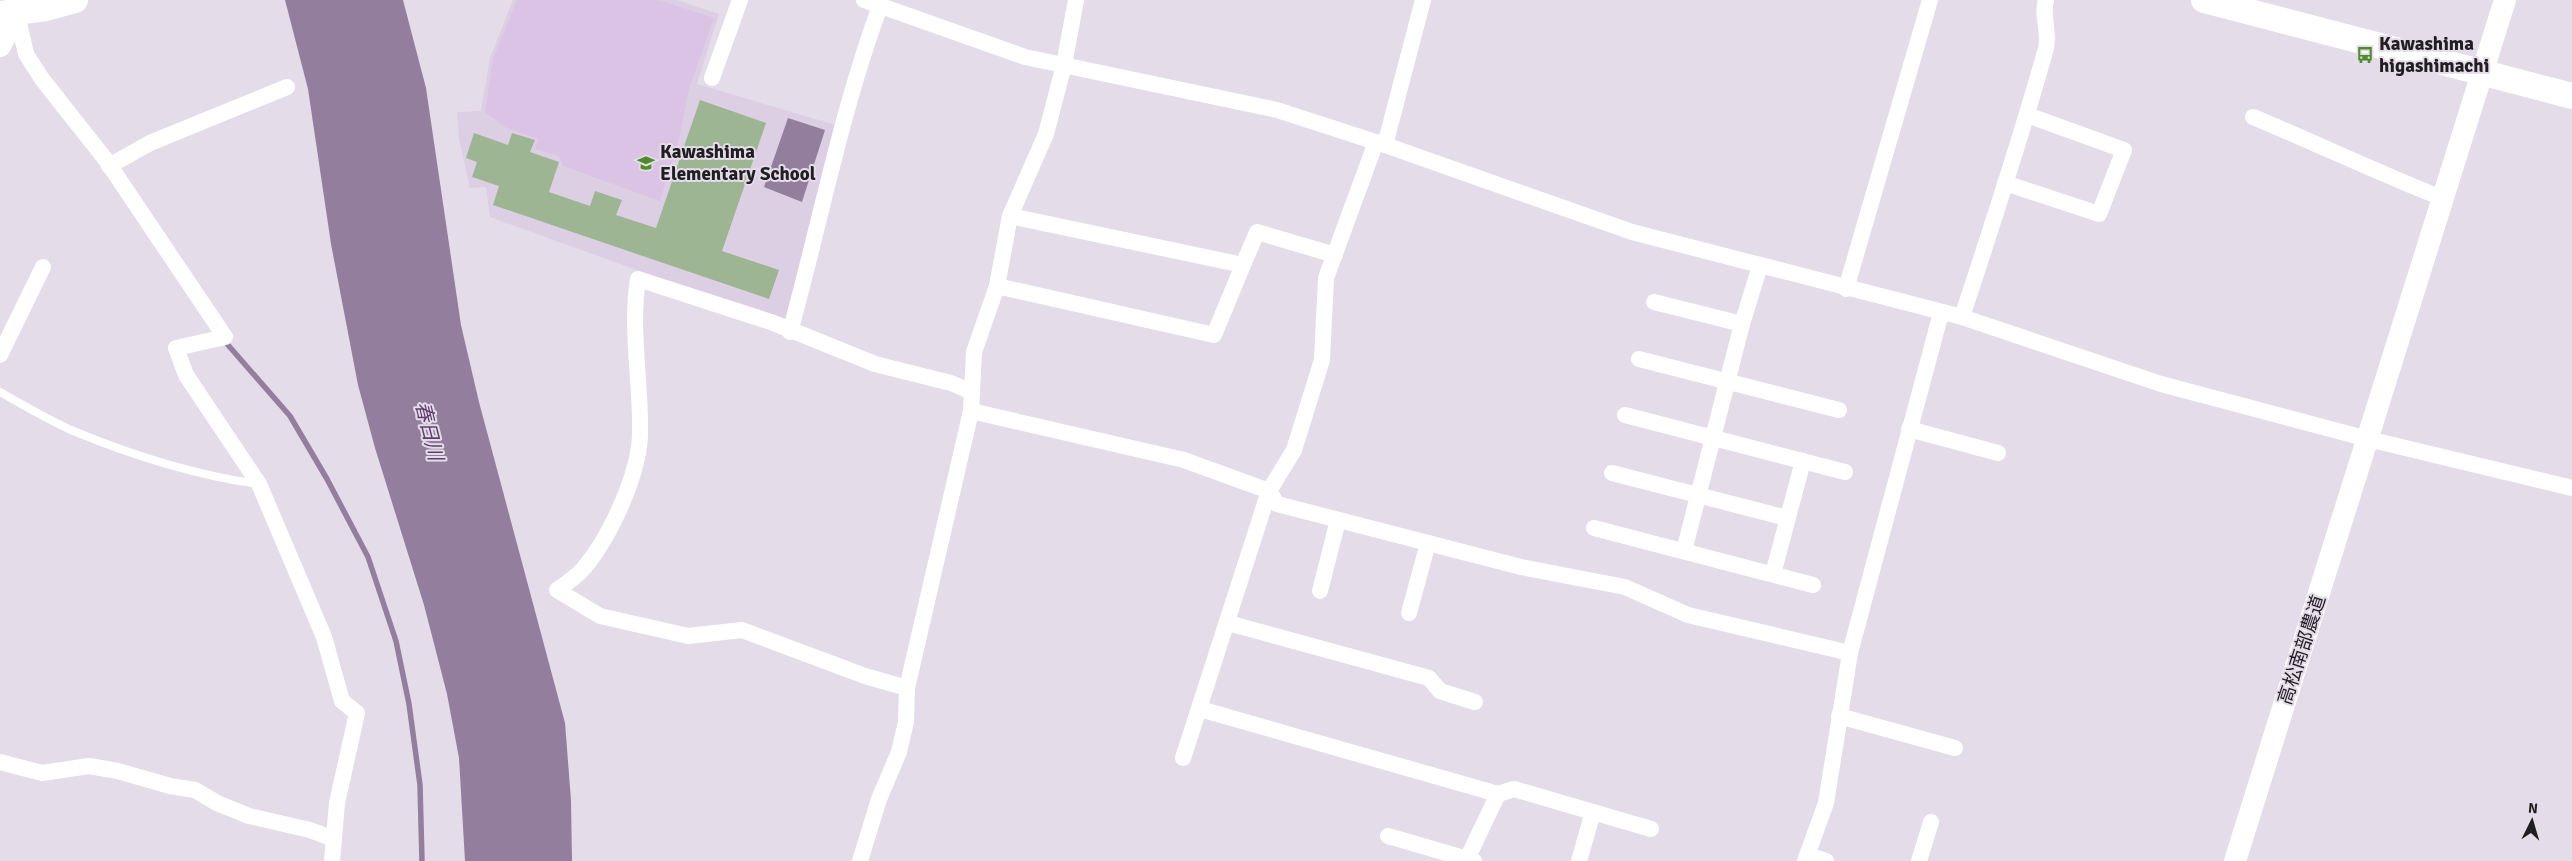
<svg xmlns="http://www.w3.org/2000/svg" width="2572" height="861" viewBox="0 0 2572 861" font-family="Signika,'Noto Sans JP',sans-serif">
<rect width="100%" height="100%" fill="#e5dcea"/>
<polygon fill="#dccfe3" points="513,0 677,0 719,14 697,84 839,126 789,325 490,217 486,187 470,188 459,139 457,112 481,111 490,58"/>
<polygon fill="#dac3e4" points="517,0 659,0 714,18 689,89 680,135 660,201 563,166 559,156 535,149 538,139 505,127 485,112 493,59"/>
<g fill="#947e9e">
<polygon points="285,0 403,0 426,88 461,325 479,402 565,723 571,800 572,861 465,861 459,758 447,694 424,605 375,448 358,385 331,244 308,89"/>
<polygon points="788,118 825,130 802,202 764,187"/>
</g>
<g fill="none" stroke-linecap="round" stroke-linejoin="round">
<polyline stroke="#947e9e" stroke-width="5.5" points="228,345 290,416 327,479 368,557 396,641 409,704 420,785 422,861"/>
</g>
<polygon fill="#9db593" points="700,100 766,123 722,251 779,270 769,299 493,205 499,186 472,177 477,162 466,158 474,133 508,145 512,133 535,140 530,152 559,162 549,192 590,206 595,191 622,200 616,215 656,228"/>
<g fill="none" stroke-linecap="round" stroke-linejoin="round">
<path stroke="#fff" stroke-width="8" d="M0,392C23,405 47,419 71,430C131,455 194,475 258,484"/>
<g stroke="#fff" stroke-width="16">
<polyline points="864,0 1025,57 1277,110 1385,145 1632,232 1962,317 2161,384 2368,439 2572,488"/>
<polyline points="17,14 26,54 42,79 106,160 225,337 176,348 186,375 259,484 324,637 342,701 357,713 337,803 332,861"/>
<polyline points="712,78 740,0"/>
<path d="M2253,117C2316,143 2378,173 2442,198"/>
<polyline points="1385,145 1423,0"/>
<polyline points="109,166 150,143 287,87"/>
<polyline points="2005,183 2099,214 2124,150 2027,115"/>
<polyline points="1010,216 1243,265 1257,232 1335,255"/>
<polyline points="997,286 1214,335 1243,265"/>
<polyline points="1846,289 1930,0"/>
<polyline points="1654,302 1742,324"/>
<path d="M1962,317C1991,228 2021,139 2046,48C2050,31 2041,16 2046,0"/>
<path d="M790,332C820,223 841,112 880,6"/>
<polyline points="0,355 43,267"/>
<polyline points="1639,359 1839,410"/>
<polyline points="971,411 1184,460 1269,491 1277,504 1521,567 1625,587 1688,615 1850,653"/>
<polyline points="1625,415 1845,472"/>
<polyline points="1909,429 1998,453"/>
<polyline points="1612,473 1787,518"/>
<polyline points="1594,528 1813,585"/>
<polyline points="1684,551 1742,324 1760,266"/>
<polyline points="1773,574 1803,461"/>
<polyline points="1320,591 1338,520"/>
<polyline points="1409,613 1428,543"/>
<polyline points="1228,623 1429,678 1440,691 1475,702"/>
<path d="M907,688L865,676L742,630L688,636L600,616L557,590C566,584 576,577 584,568C610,537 640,473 640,432C641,381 630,330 638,279L771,322L875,364L951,383L972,392"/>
<polyline points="1200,709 1498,794 1467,859 1474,861"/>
<polyline points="1839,716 1955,748"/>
<polyline points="1183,758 1269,491 1294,450 1322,360 1326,278 1376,142"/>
<polyline points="0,762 42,773 89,766 118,771 170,786 195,790 217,803 249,816 310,830 334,839"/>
<polyline points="1498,794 1514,789 1651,829"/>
<polyline points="1388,836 1467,859"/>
<polyline points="1807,855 1826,861"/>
<polyline points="860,861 879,799 899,752 906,722 907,688 971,411 974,352 997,286 1010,216 1046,134 1064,65 1076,0"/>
<polyline points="1579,861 1593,812"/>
<polyline points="1805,861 1826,803 1850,653 1941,313"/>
<polyline points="1919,861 1931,822"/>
</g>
<g stroke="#fff" stroke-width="22">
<polyline points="0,46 17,14 18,0"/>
<polyline points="2235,861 2505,0"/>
</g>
<g stroke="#fff" stroke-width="26">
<polyline points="2204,0 2572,96"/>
<polyline points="0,14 46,8 75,0"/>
</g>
</g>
<defs>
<g id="bus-bare" transform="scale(1.35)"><path d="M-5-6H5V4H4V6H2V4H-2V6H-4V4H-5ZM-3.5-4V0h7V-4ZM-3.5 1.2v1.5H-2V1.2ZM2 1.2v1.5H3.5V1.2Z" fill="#4e8c2b" stroke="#e5dcea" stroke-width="2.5" paint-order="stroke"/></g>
<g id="school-bare" transform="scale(1.35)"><path d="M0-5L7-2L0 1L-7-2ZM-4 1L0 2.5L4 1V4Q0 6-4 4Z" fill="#4e8c2b" stroke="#e5dcea" stroke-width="2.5" paint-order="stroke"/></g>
</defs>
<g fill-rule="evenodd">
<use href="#bus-bare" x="2365" y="55"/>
<use href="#school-bare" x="646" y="163"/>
</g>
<g text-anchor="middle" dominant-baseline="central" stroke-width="4" stroke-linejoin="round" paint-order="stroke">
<g font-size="19" font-weight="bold" fill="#211e22" stroke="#e5dcea" text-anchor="start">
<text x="2379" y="44">Kawashima<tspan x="2379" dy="22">higashimachi</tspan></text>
<text x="660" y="152">Kawashima<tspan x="660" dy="22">Elementary School</tspan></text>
</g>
<g font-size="19" fill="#211e22" stroke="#e5dcea">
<text transform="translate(2302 650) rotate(-72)">高松南部農道</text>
</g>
<g font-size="20" font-style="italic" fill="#603f6e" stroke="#e5dcea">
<text transform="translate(429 431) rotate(76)">春日川</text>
</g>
</g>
<g transform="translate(2532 821) rotate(5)" stroke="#e5dcea" stroke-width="4" paint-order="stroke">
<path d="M0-4L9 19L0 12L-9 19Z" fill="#211e22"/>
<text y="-8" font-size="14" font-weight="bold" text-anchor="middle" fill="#211e22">N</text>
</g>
</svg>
